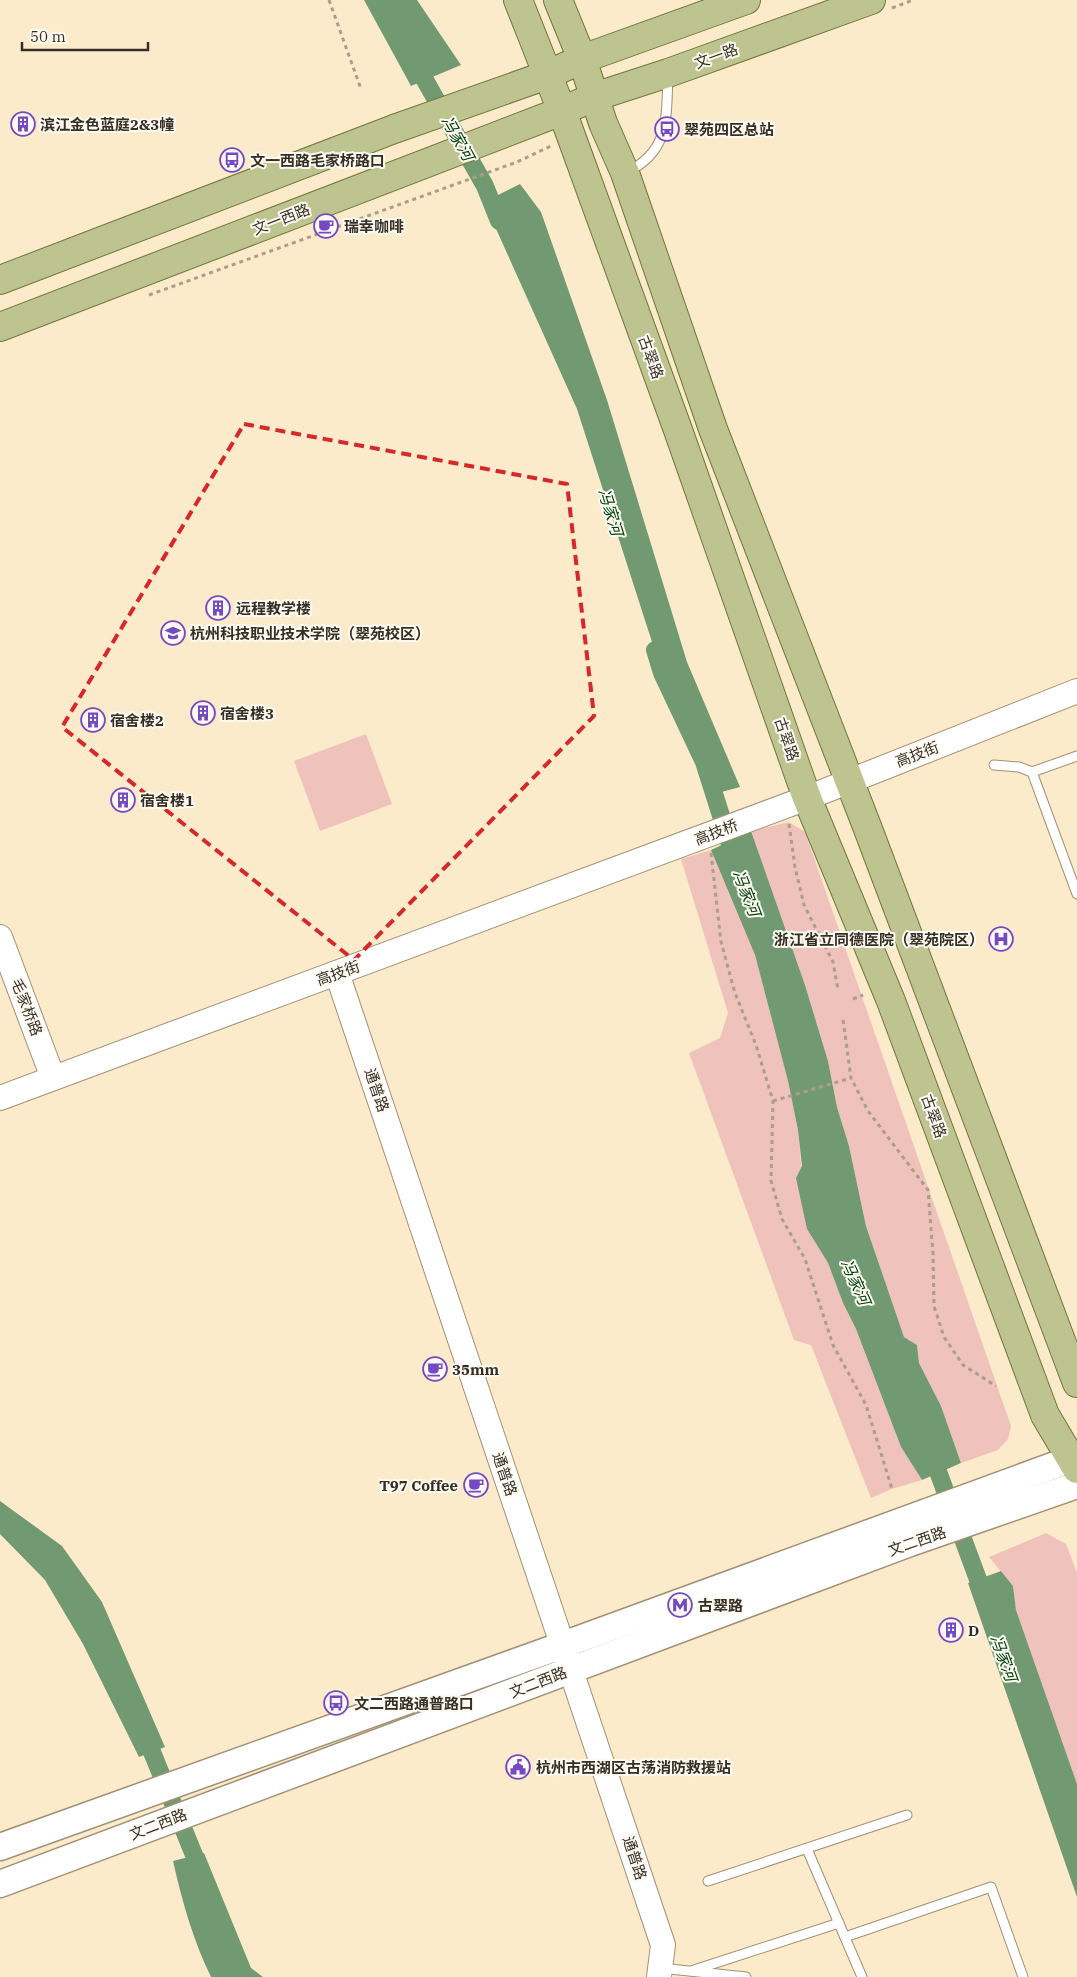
<svg xmlns="http://www.w3.org/2000/svg" width="1077" height="1977" viewBox="0 0 1077 1977" font-family="'IBM Plex Serif','Noto Sans SC',serif">
<rect width="100%" height="100%" fill="#fbebcb"/>
<g fill="#f0c2bc">
<polygon points="366,734 392,804 320,831 294,761"/>
<polygon points="789,822 805,832 1011,1426 1008,1439 998,1450 961,1463 941,1406 919,1363 917,1345 904,1337 866,1226 849,1146 837,1107 828,1061 805,985 751,831"/>
<polygon points="711,850 755,955 788,1081 798,1130 807,1229 828,1263 843,1303 856,1329 901,1447 922,1480 892,1489 871,1498 811,1345 794,1340 689,1053 720,1038 728,1013 681,859"/>
<polygon points="1046,1533 1066,1544 1077,1573 1077,1784 1016,1610 1013,1586 989,1557"/>
</g>
<g fill="#729a72">
<polygon points="364,0 417,0 461,65 411,86"/>
<polygon points="520,184 541,212 607,400 687,662 740,787 714,794 704,762 662,673 577,409 484,202"/>
<polygon points="751,831 805,985 828,1061 837,1107 849,1146 866,1226 904,1337 917,1345 919,1363 941,1406 961,1463 922,1480 901,1447 856,1329 843,1303 828,1263 807,1229 796,1178 802,1166 798,1130 788,1081 755,955 711,850"/>
<polygon points="0,1501 62,1546 102,1602 165,1747 139,1757 83,1644 45,1580 0,1534"/>
<polygon points="1001,1571 1013,1586 1016,1610 1077,1784 1077,1897 968,1583"/>
<path d="M204,1853L251,1968L263,1977H211C193,1940 182,1901 173,1861Z"/>
</g>
<g fill="none" stroke-linecap="round" stroke-linejoin="round">
<g stroke="#729a72" stroke-width="18">
<polyline points="413,59 485,186 499,221"/>
<polyline points="655,650 662,673 704,762 736,863"/>
<polyline points="930,1450 986,1601"/>
<polyline points="143,1730 203,1877"/>
</g>
<g stroke="#a09174" stroke-width="11">
<g id="service">
<path d="M627,172C670,151 666,118 668,76"/>
<polyline points="994,765 1019,767 1032,772 1077,756"/>
<polyline points="1032,772 1077,894"/>
<polyline points="807,1849 862,1977"/>
<polyline points="708,1881 907,1815"/>
<polyline points="845,1937 991,1887 1023,1977"/>
<polyline points="660,1968 746,1977"/>
<polyline points="694,1970 839,1923"/>
</g>
</g>
<g stroke="#a09174" stroke-width="26">
<g id="tertiary">
<polyline points="0,937 53,1078"/>
<polyline points="337,973 663,1945 659,1977"/>
<polyline points="0,1098 807,798 1077,691"/>
</g>
</g>
<g stroke="#a09174" stroke-width="29">
<g id="secondary">
<polyline points="0,1847 563,1645 1077,1457"/>
<polyline points="0,1884 910,1543 1077,1485"/>
</g>
</g>
<g stroke="#71763a" stroke-width="30">
<g id="primary">
<polyline points="518,0 562,111 678,430 807,798 891,1001 1045,1415 1077,1469"/>
<polyline points="558,0 582,59 603,123 625,173 713,429 868,829 1077,1383"/>
<polyline points="0,280 394,129 547,75 582,59 746,0"/>
<polyline points="0,327 562,111 594,97 668,73 871,0"/>
</g>
</g>
<g stroke="#ab9f87" stroke-width="3" stroke-dasharray="4 4" stroke-linecap="butt">
<polyline points="329,0 361,89"/>
<polyline points="892,8 913,0"/>
<polyline points="149,295 517,162 553,145"/>
<polyline points="789,824 795,867 804,905 833,962 838,990"/>
<polyline points="711,853 721,942 735,993 756,1045 773,1101 771,1181 782,1219 805,1259 833,1345 866,1405 892,1489"/>
<polyline points="853,999 863,995"/>
<polyline points="843,1020 851,1078 868,1111 928,1190 933,1254 934,1306 944,1337 963,1365 996,1386"/>
<polyline points="773,1101 851,1078"/>
</g>
<use href="#service" stroke="#fff" stroke-width="9"/>
<use href="#tertiary" stroke="#fff" stroke-width="24"/>
<use href="#secondary" stroke="#fff" stroke-width="26"/>
<use href="#primary" stroke="#bec490" stroke-width="28"/>
</g>
<path fill="none" stroke="#d62828" stroke-width="4" stroke-dasharray="10 6" stroke-linejoin="round" d="M244,424L567,484L594,716L354,960L62,727Z"/>
<defs>
<g id="building-ring" transform="scale(1.25)"><circle r="9.5" fill="#fdfaf3" stroke="#7549c1" stroke-width="1.5"/><path d="M-4-6H4V6H1V3H-1V6H-4ZM-2.5-4.3h1.7v1.8h-1.7ZM.8-4.3h1.7v1.8H.8ZM-2.5-1h1.7V.8h-1.7ZM.8-1h1.7V.8H.8Z" fill="#7549c1"/></g>
<g id="bus-ring" transform="scale(1.25)"><circle r="9.5" fill="#fdfaf3" stroke="#7549c1" stroke-width="1.5"/><path d="M-5-6H5V4H4V6H2V4H-2V6H-4V4H-5ZM-3.5-4V0h7V-4ZM-3.5 1.2v1.5H-2V1.2ZM2 1.2v1.5H3.5V1.2Z" fill="#7549c1"/></g>
<g id="cafe-ring" transform="scale(1.25)"><circle r="9.5" fill="#fdfaf3" stroke="#7549c1" stroke-width="1.5"/><path d="M-5.5-4.5H6V0H3Q3 3.5 0 3.5H-2.5Q-5.5 3.5-5.5 0ZM3-3.2v2h1.7v-2ZM-6 4.5H4V6H-6Z" fill="#7549c1"/></g>
<g id="school-ring" transform="scale(1.25)"><circle r="9.5" fill="#fdfaf3" stroke="#7549c1" stroke-width="1.5"/><path d="M0-5L7-2L0 1L-7-2ZM-4 1L0 2.5L4 1V4Q0 6-4 4Z" fill="#7549c1"/></g>
<g id="hospital-ring" transform="scale(1.25)"><circle r="9.5" fill="#fdfaf3" stroke="#7549c1" stroke-width="1.5"/><path d="M-5-5h3v3.5h4V-5h3V5h-3V1.5h-4V5h-3Z" fill="#7549c1"/></g>
<g id="metro-ring" transform="scale(1.25)"><circle r="9.5" fill="#fdfaf3" stroke="#7549c1" stroke-width="1.5"/><path d="M-5.5 5V-5H-3L0 0L3-5H5.5V5H3V-.5L0 4L-3-.5V5Z" fill="#7549c1"/></g>
<g id="civic-ring" transform="scale(1.25)"><circle r="9.5" fill="#fdfaf3" stroke="#7549c1" stroke-width="1.5"/><path d="M-.6-6.5H3V-4.5H.6V-3L4-1V1h2V6H-6V1h2V-1L-.6-3ZM-1.2 2.5V6h2.4V2.5Z" fill="#7549c1"/></g>
</defs>
<g fill-rule="evenodd">
<use href="#building-ring" x="23" y="124"/>
<use href="#bus-ring" x="667" y="129"/>
<use href="#bus-ring" x="232" y="160"/>
<use href="#cafe-ring" x="326" y="226"/>
<use href="#building-ring" x="218" y="608"/>
<use href="#school-ring" x="173" y="633"/>
<use href="#building-ring" x="203" y="713"/>
<use href="#building-ring" x="93" y="720"/>
<use href="#building-ring" x="123" y="800"/>
<use href="#hospital-ring" x="1001" y="939"/>
<use href="#cafe-ring" x="435" y="1369"/>
<use href="#cafe-ring" x="476" y="1485"/>
<use href="#metro-ring" x="680" y="1605"/>
<use href="#building-ring" x="951" y="1630"/>
<use href="#bus-ring" x="336" y="1703"/>
<use href="#civic-ring" x="518" y="1767"/>
</g>
<g text-anchor="middle" dominant-baseline="central" stroke-width="4" stroke-linejoin="round" paint-order="stroke">
<g font-size="15" fill="#352f23" stroke="#fdfaf3">
<text transform="translate(716 56) rotate(-20)">文一路</text>
<text transform="translate(281 219) rotate(-21)">文一西路</text>
<text transform="translate(651 357) rotate(70)">古翠路</text>
<text transform="translate(787 739) rotate(71)">古翠路</text>
<text transform="translate(917 754) rotate(-21)">高技街</text>
<text transform="translate(716 832) rotate(-21)">高技桥</text>
<text transform="translate(338 973) rotate(-20)">高技街</text>
<text transform="translate(27 1007) rotate(69)">毛家桥路</text>
<text transform="translate(377 1090) rotate(71)">通普路</text>
<text transform="translate(934 1116) rotate(70)">古翠路</text>
<text transform="translate(505 1474) rotate(71)">通普路</text>
<text transform="translate(917 1541) rotate(-19)">文二西路</text>
<text transform="translate(538 1682) rotate(-21)">文二西路</text>
<text transform="translate(158 1824) rotate(-21)">文二西路</text>
<text transform="translate(635 1858) rotate(72)">通普路</text>
</g>
<g font-size="15" font-weight="bold" fill="#352f23" stroke="#fdfaf3" text-anchor="start">
<text x="40" y="124">滨江金色蓝庭2&amp;3幢</text>
<text x="684" y="129">翠苑四区总站</text>
<text x="250" y="160">文一西路毛家桥路口</text>
<text x="344" y="226">瑞幸咖啡</text>
<text x="236" y="608">远程教学楼</text>
<text x="190" y="633">杭州科技职业技术学院（翠苑校区）</text>
<text x="220" y="713">宿舍楼3</text>
<text x="110" y="720">宿舍楼2</text>
<text x="140" y="800">宿舍楼1</text>
<text x="984" y="939" text-anchor="end">浙江省立同德医院（翠苑院区）</text>
<text x="452" y="1369">35mm</text>
<text x="458" y="1485" text-anchor="end">T97 Coffee</text>
<text x="698" y="1605">古翠路</text>
<text x="968" y="1630">D</text>
<text x="354" y="1703">文二西路通普路口</text>
<text x="536" y="1767">杭州市西湖区古荡消防救援站</text>
</g>
<g font-size="16" font-style="italic" fill="#01420c" stroke="#fdfaf3">
<text transform="translate(458 138) rotate(61)">冯家河</text>
<text transform="translate(611 512) rotate(73)">冯家河</text>
<text transform="translate(747 893) rotate(69)">冯家河</text>
<text transform="translate(856 1282) rotate(66)">冯家河</text>
<text transform="translate(1004 1658) rotate(70)">冯家河</text>
</g>
</g>
<path d="M22 42v8h126v-8" fill="none" stroke="#352f23" stroke-width="2.5"/>
<text x="30" y="42" font-size="15" fill="#352f23" stroke="#fdfaf3" stroke-width="4" paint-order="stroke">50 m</text>
</svg>
